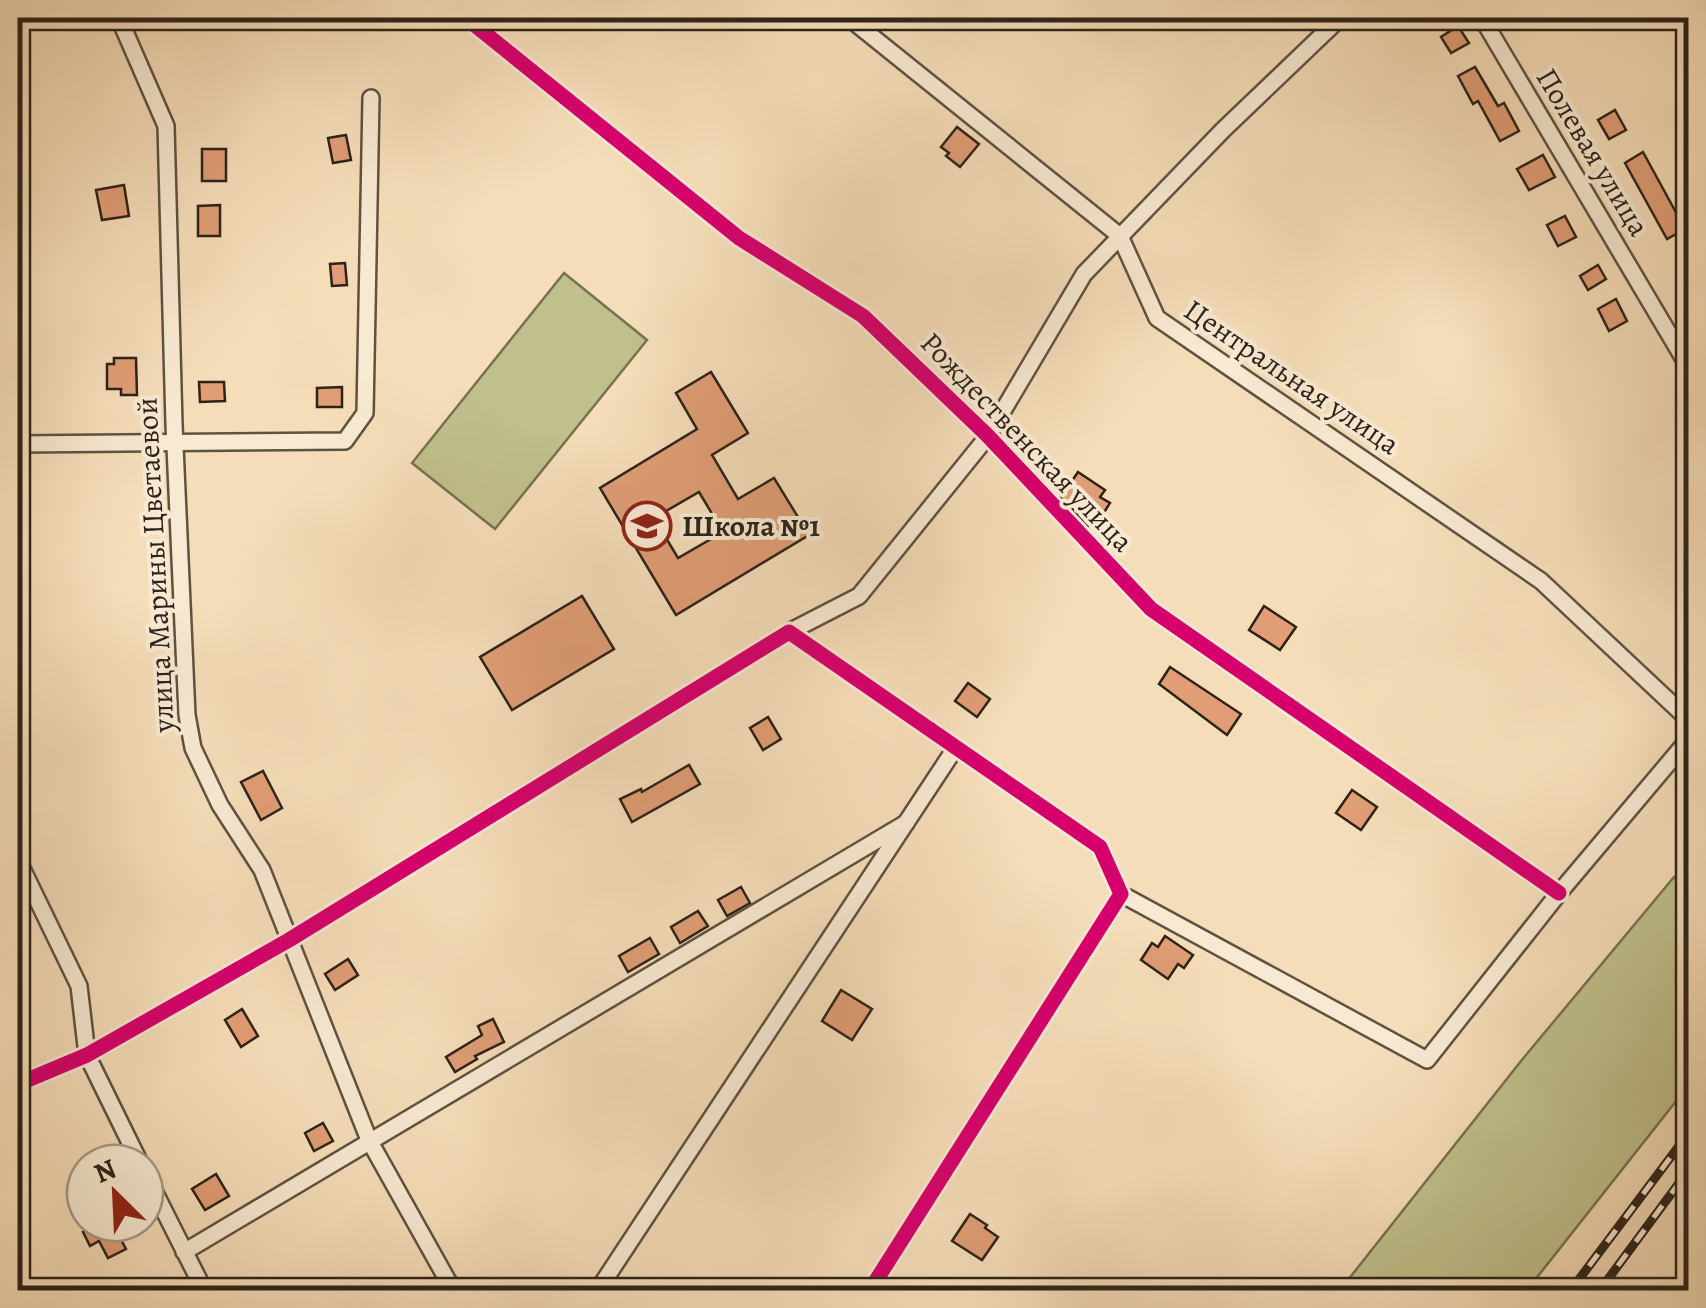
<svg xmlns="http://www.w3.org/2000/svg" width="1706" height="1308" viewBox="0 0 1706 1308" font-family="Alegreya,serif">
<rect width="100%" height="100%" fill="#f5ddb9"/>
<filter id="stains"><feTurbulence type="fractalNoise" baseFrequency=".002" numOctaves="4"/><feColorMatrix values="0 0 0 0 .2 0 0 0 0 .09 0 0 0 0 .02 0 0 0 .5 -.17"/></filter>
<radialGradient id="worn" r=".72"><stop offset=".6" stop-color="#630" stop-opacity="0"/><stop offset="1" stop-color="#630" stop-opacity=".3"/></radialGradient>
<g fill="#c0c08c" stroke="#767252" stroke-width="2.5">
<polygon points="564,273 647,340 495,529 412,463"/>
<polygon points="1674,877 1688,889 1688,1086 1527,1290 1340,1290 1521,1061"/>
</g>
<g fill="#e09d76" stroke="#2d2319" stroke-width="2.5" fill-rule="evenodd">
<polygon points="1458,26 1469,43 1451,53 1441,37"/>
<polygon points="1475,67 1498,106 1504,103 1519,131 1500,141 1478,101 1473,104 1458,76"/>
<polygon points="1615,110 1626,130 1609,139 1598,120"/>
<polygon points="957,127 979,144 960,167 946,156 949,153 941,147"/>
<polygon points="346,135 351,160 333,163 328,138"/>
<rect x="202" y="149" width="24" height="32"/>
<polygon points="1643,152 1685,229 1667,239 1625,163"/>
<polygon points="1543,155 1555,177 1529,190 1517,169"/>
<polygon points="124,185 129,216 102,220 96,190"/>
<polygon points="220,205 220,236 198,236 198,206"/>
<polygon points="1565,216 1576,237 1558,246 1547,225"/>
<polygon points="345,263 347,285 332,286 330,264"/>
<polygon points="1598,265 1606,279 1588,290 1580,276"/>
<polygon points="1616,299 1627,321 1609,331 1598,309"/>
<polygon points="114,358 136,358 137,395 121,395 121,389 107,389 107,364 114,364"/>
<path d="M711,372L748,433L712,455L738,499L774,478L809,535L676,615L600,488L697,429L676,393ZM699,492L723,532L678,558L654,518Z"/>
<polygon points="199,382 224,382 225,401 200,402"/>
<polygon points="342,387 342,407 317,407 317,388"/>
<polygon points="1078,472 1105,490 1100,497 1110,503 1096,525 1091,521 1088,526 1061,497"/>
<polygon points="582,596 614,649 512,710 480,657"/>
<polygon points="1264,606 1296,627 1280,650 1249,630"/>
<polygon points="1170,667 1241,714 1227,735 1159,684"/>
<polygon points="968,683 990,699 977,717 955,701"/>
<polygon points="768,717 781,739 763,750 750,728"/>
<polygon points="689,765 700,784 632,822 620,799 641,789 642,792"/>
<polygon points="263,771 282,808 261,820 241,782"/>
<polygon points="1352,790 1377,807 1361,830 1336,813"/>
<polygon points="741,887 750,903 727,916 718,900"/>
<polygon points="698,911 708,926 680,943 671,927"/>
<polygon points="1165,936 1193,955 1184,968 1178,964 1168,979 1141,960 1152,943 1158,947"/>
<polygon points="650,938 659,954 628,972 619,956"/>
<polygon points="348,959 358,975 335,990 325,974"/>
<polygon points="841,990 872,1009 852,1040 822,1021"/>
<polygon points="242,1009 258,1036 241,1047 225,1020"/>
<polygon points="493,1019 504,1042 475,1056 477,1059 455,1072 446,1057 482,1035 478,1026"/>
<polygon points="323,1123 333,1141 314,1151 305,1133"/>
<polygon points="216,1174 229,1196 205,1210 192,1189"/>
<polygon points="970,1214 987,1225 985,1228 998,1237 982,1260 952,1241"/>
<polygon points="100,1223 112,1223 126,1249 108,1258 99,1241 90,1246 83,1232"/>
</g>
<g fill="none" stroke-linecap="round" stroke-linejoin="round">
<g stroke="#5f5241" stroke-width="20">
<g id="minor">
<polyline points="119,18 166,126 174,424 187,715 193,748 220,805 262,870 369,1140 453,1290"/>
<polyline points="466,18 739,238 863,316 988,436 1151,609 1559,893"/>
<polyline points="849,18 1120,236 1157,318 1541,581 1688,719"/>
<polyline points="1482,18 1688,366"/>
<polyline points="18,444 345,441 365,413 371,98"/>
<polyline points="789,632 859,596 988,436 1084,274 1223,130 1340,18"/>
<polyline points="18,860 79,986 87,1055 140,1163"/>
<polyline points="1121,894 1427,1060 1559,893 1688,740"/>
<polyline points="18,1084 87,1055 289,940 789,632 1100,847 1121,894 870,1290"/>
<polyline points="145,1173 204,1290"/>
<polyline points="184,1252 906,823"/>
<polyline points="598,1290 956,747"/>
</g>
</g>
<use href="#minor" stroke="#f8e9d2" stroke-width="15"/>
<g stroke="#2d2319" stroke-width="9">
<g id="rail">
<polyline points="1571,1290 1688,1134"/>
<polyline points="1600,1290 1688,1171"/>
</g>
</g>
<use href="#rail" stroke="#f8e9d2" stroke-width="5" stroke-dasharray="15" stroke-linecap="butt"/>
<g stroke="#f8e9d2" stroke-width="21">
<g id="cycleway">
<polyline points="466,18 739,238 863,316 988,436 1151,609 1559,893"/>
<polyline points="18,1084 87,1055 289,940 789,632 1100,847 1121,894 870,1290"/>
</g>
</g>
<use href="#cycleway" stroke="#d6006c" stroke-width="15"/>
</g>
<defs>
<g id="school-ring" transform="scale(2.5)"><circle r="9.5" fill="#f8e9d2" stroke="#8f2418" stroke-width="1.5"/><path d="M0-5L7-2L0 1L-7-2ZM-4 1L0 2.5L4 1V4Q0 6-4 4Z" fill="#8f2418"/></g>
</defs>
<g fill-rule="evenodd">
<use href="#school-ring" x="647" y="526"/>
</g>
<g text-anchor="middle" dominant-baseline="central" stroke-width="8" stroke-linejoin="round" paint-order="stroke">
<g font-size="30" fill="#2d2319" stroke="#f8e9d2">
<text transform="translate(1593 152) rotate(59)">Полевая улица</text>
<text transform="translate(1292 377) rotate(34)">Центральная улица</text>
<text transform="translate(1027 442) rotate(46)">Рождественская улица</text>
<text transform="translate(155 565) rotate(-93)">улица Марины Цветаевой</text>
</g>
<g font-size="30" font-weight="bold" fill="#2d2319" stroke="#f8e9d2" text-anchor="start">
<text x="682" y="526">Школа №1</text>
</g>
</g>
<rect width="1706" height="1308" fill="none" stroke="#f5ddb9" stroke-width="60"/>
<rect x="20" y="20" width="1666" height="1268" fill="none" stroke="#2d2319" stroke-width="5"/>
<rect x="30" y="30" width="1646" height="1248" fill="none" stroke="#2d2319" stroke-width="2.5"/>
<g transform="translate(115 1193) rotate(336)"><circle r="48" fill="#f8e9d2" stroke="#a79a88" stroke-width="2.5"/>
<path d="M0-8L18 38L0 25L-18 38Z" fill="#8f2418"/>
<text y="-15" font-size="28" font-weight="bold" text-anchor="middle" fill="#2d2319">N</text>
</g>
<rect width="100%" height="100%" filter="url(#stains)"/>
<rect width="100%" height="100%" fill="url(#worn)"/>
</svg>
